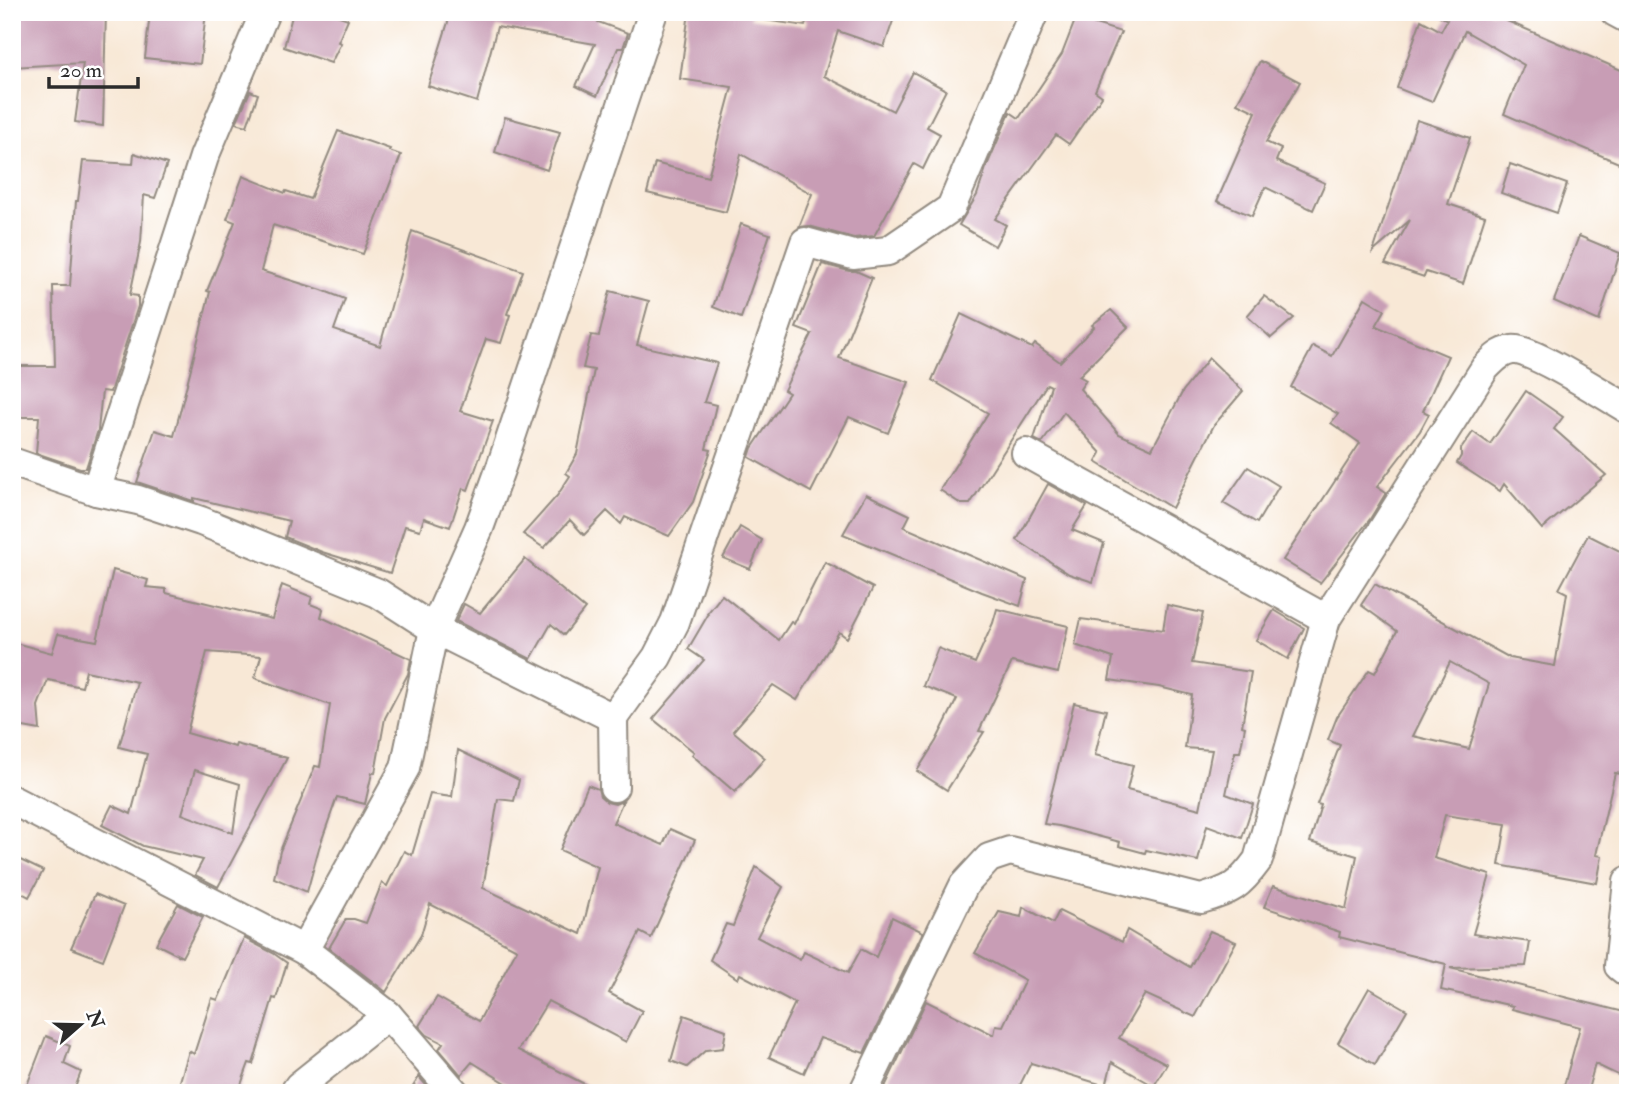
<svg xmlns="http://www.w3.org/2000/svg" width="1640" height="1105" viewBox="0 0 1640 1105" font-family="'IM FELL Double Pica',serif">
<rect width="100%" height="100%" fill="#fff"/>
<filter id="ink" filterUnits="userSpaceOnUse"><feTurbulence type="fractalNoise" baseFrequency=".0143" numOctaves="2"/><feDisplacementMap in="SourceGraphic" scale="14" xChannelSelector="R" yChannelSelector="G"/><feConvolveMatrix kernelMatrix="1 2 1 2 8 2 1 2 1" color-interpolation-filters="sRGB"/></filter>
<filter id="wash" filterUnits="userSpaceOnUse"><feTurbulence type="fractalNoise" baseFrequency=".00686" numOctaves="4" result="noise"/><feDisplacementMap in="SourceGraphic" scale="28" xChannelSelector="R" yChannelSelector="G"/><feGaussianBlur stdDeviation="1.57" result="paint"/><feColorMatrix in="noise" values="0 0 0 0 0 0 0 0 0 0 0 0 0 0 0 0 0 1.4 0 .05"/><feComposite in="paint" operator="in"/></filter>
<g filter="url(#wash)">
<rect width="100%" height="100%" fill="#f8e8d6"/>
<g id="blocks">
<g fill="#c89db5" fill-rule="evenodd">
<polygon points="12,12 106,12 103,126 75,122 83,63 12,67"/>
<polygon points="150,12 206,12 200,64 145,58"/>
<polygon points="293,12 328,12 348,19 338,42 341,43 331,63 284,47"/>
<polygon points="455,12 601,12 598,22 628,33 623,48 618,48 597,96 576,86 595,44 497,27 477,102 428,86 449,19 453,20"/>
<polygon points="689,12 754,12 750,18 805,26 807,20 794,16 795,12 896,12 884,47 838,31 824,76 893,111 913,72 946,90 927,127 940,134 923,169 914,164 874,236 854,238 809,226 799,227 812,194 741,154 726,212 647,193 655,163 708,177 732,87 680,79"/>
<polygon points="1433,12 1513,12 1507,21 1628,73 1628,167 1504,114 1524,65 1465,31 1432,102 1397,88 1421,20 1441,31 1447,20"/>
<polygon points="1076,18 1121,32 1095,91 1102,96 1069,144 1056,135 995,219 1006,225 995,246 959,225 977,195 986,168 1010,112 1019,118 1062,54"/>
<polygon points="1260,61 1300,82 1266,142 1281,149 1276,161 1325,183 1313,210 1265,187 1252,216 1217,201 1256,112 1237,103"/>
<polygon points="250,91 258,94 247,126 236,123"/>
<polygon points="505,117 560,132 547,170 495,152"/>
<polygon points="1417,120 1470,138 1448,204 1485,216 1463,284 1426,272 1424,277 1385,264 1410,220 1373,252"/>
<polygon points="338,131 390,149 389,151 401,155 363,254 273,225 261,271 322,290 345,299 334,330 380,346 412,231 523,271 507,314 510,315 501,343 486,339 460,411 493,421 468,490 463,488 450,527 424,518 420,530 405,526 390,573 322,552 285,537 289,521 194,498 194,501 137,482 155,430 174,436 210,292 207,291 235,222 227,219 243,176 285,193 286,191 310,199"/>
<polygon points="134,153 167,164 155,198 144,195 141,242 130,295 138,296 138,306 110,392 102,391 98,430 86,468 80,468 36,453 39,417 12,417 12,366 55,366 53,286 70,286 76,201 78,201 83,161 133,164"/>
<polygon points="1510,164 1567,184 1557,213 1501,193"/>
<polygon points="741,224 770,234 741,318 713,307"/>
<polygon points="1579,236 1620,253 1599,321 1554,301"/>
<polygon points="822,264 849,271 856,271 872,278 839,358 909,382 888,433 849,417 811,492 749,457 752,448 789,393 784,390 812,334 796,328"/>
<polygon points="610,291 649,301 637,345 717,363 704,402 716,405 706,449 711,450 693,502 669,536 625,517 621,524 607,511 584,535 570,520 544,548 523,534 557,496 570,476 566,473 577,454 594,370 583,368 591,335 599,336"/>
<polygon points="1264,296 1294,318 1271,338 1247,316"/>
<polygon points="1365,298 1385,310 1376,326 1448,356 1423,411 1429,414 1420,431 1377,487 1386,493 1370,519 1320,583 1283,560 1360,443 1331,423 1338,414 1291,387 1313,346 1332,356"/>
<polygon points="1111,310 1128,327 1079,376 1086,380 1080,389 1119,434 1152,449 1183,391 1209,358 1243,391 1214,425 1172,508 1096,462 1101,453 1064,412 1042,443 1034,439 1051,386 1047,384 970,504 961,504 940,490 988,413 932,380 961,314 1032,348 1035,344 1060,362 1094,327 1092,325"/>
<polygon points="1526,391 1563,417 1554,429 1606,475 1542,529 1504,484 1500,491 1457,463 1461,456 1461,449 1473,432 1490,444"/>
<polygon points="1248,467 1279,486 1257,523 1223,503"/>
<polygon points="1048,484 1087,506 1072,530 1104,543 1093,582 1069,574 1017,540"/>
<polygon points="866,494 910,515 904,527 1027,580 1020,606 982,592 843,534"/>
<polygon points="740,527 762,540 750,569 723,558"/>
<path d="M1588,535L1628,555V775L1615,773L1596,855L1602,856L1597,883L1499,865L1506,824L1445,815L1434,858L1490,875L1473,934L1530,942L1526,966L1450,968L1628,1013V1080L1595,1064L1587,1093H1562L1580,1027L1512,1009L1513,1006L1441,990L1446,964L1339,937L1340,932L1264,907L1273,886L1346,909L1357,856L1310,842L1321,805L1317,804L1340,745L1328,740L1337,717L1369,670L1375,673L1397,631L1361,605L1375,584L1510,658L1555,666L1567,593L1559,589ZM1450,662L1489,684L1469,749L1413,736Z"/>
<polygon points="525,559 585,609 564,635 551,624 531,659 456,621 464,604 480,613"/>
<polygon points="825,562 873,588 847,638 839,632 797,700 773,685 733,731 765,758 735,792 692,755 694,752 653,719 704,660 688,649 708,615 707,614 722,595 779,640 791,622 794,624"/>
<path d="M113,570L148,580L146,587L166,589V593L272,619L282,585L312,597L310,604L323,609L321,617L411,659L408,674L385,718L375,773H372L365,804L337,797L319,848L307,892L274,878L280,851L315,766L320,767L330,705L255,678L261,656L207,652L187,733L235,747L236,744L287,758L218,887L195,875L203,860L143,846L102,825L112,805L131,814L147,754L119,747L137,682L86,671L82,687L48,680L38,706L40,730L12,725V642L52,653L58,634L97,641ZM195,770L240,784L233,833L182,814Z"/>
<polygon points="1167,605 1203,613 1192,663 1251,672 1242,726 1245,727 1240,752 1235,752 1226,794 1253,804 1242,838 1207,825 1198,861 1146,850 1145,853 1119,846 1120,842 1059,826 1044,824 1074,703 1106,710 1095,755 1133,765 1127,790 1200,809 1212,750 1185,748 1192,695 1159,687 1109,680 1113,658 1075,645 1081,619 1163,630"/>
<polygon points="997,609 1068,626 1058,673 1012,662 979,731 984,732 947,790 917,771 936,741 957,699 923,686 938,648 975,663 993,623"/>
<polygon points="1274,610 1304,628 1288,659 1256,640"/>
<polygon points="458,750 519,780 514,801 498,799 483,888 581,934 598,867 560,850 588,785 598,789 600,796 607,802 615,804 623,801 613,823 663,845 670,829 695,840 651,938 640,932 609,993 642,1011 626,1042 548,1001 518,1050 602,1093 522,1093 472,1062 461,1075 439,1049 443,1043 427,1035 419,1026 437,997 479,1021 517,949 430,904 421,935 386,992 329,948 346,919 354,919 366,923 382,883 387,886 404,851 412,855 430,794 452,797"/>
<polygon points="12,856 43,871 29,897 12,888"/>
<polygon points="756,867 783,887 757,937 800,960 804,952 848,973 861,949 876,957 892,917 923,932 864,1053 820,1038 804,1073 769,1057 795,1003 740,974 738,979 710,960 726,924 733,926"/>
<polygon points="95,894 124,906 103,960 71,948"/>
<polygon points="178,904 203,917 182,957 156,944"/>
<polygon points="1023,907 1053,923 1059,911 1122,942 1127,930 1190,967 1210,931 1236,942 1195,1017 1145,994 1119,1038 1167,1064 1154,1086 1112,1062 1106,1086 1031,1063 1016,1093 882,1093 926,1001 994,1035 996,1025 1003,1026 1025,980 975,953 999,912 1021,917"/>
<polygon points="244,938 273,953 287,963 276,999 273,998 253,1064 249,1063 238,1093 190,1093 178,1088 189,1051 194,1054 212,998 218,1000"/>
<polygon points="1369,988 1407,1010 1375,1065 1338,1043"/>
<polygon points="684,1015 726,1030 723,1048 706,1050 687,1067 671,1061"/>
<polygon points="46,1036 70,1046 64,1064 81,1072 73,1093 24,1093"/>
<polygon points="419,1077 433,1093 409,1093"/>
</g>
</g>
</g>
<g filter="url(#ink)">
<use href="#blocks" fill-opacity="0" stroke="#928a80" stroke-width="2"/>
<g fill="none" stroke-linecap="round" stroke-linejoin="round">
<g stroke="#928a80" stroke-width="32">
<g id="minor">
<polyline points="1615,12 1628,19"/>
<polyline points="1026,453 1326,619"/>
<polyline points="12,462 96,491 138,500 201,521 378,593 434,629 613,718 614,787"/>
<polyline points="96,491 204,157 265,12"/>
<polyline points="613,718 657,657 675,622 805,242 853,255 888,251 951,208 1034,12"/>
<polyline points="12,800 304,950 388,1015 455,1093"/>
<polyline points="1628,881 1619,966 1628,973"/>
<polyline points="304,950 405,768 434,629 479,528 501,467 653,12"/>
<path d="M865,1089L964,885L989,858L1010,851L1201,899C1232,890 1239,886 1258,860L1326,619L1485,368C1493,360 1500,352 1512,350C1528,346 1609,398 1628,409"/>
<polyline points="294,1093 299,1086 388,1015"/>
</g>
</g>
<use href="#minor" stroke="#fff" stroke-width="28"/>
</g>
</g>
<rect width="1640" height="1105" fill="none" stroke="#fff" stroke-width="42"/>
<g transform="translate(80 1025) rotate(70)" stroke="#ffffff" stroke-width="5" paint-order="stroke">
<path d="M0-5L12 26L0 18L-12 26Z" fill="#2b2b2b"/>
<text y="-10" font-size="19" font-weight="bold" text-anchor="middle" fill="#2b2b2b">N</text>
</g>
<path d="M49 77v10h89v-10" fill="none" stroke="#2b2b2b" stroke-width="3.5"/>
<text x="60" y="77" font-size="21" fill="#2b2b2b" stroke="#ffffff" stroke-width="5" paint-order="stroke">20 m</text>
</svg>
